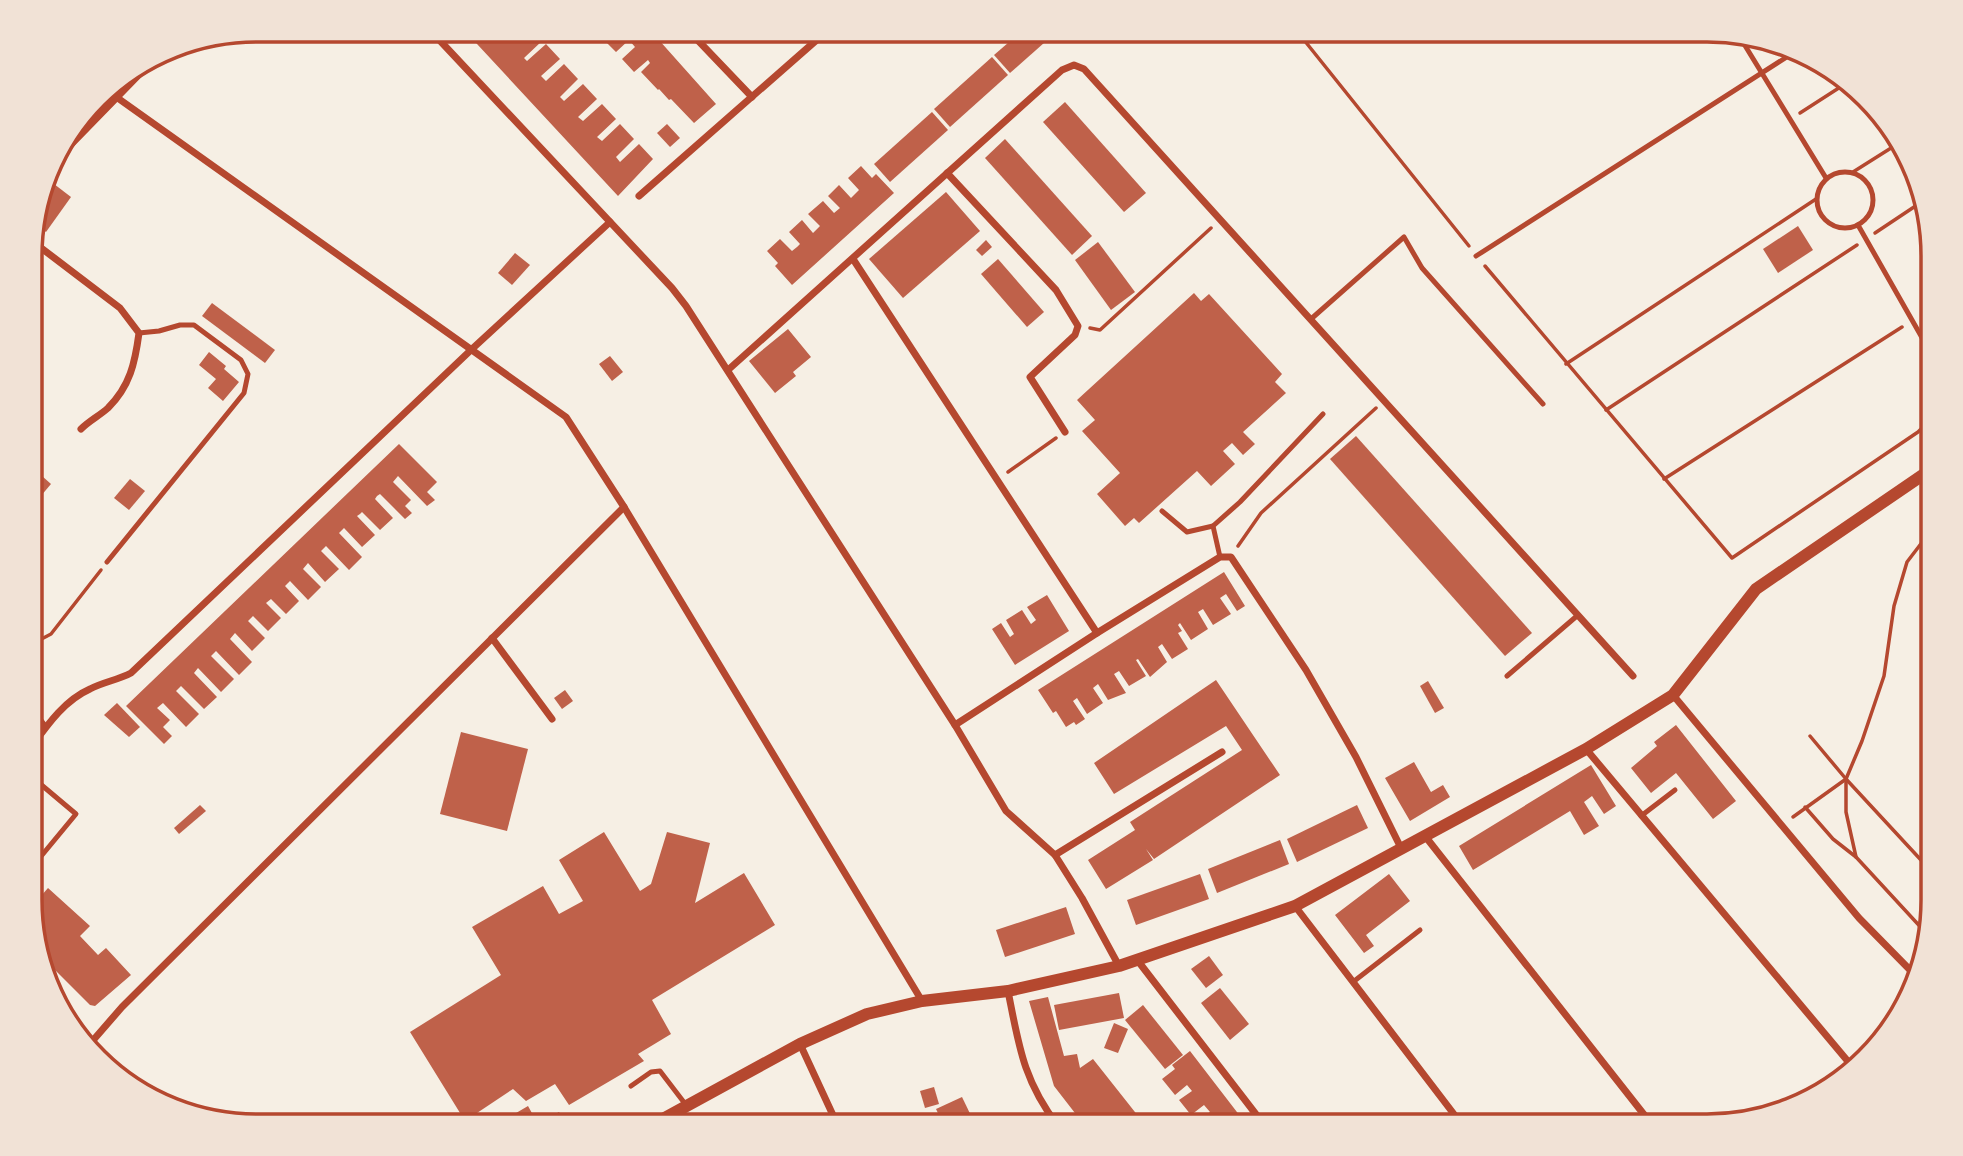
<svg xmlns="http://www.w3.org/2000/svg" width="1963" height="1156" viewBox="0 0 1963 1156" font-family="Commissioner,sans-serif">
<rect width="100%" height="100%" fill="#f6efe4"/>
<g fill="#bf614a">
<polygon points="464,30 514,30 505,38 510,42 523,30 532,30 542,41 524,58 527,61 546,44 560,59 541,76 546,81 564,64 578,79 560,97 564,101 583,84 597,99 578,117 583,121 602,104 616,119 597,137 602,141 620,124 634,139 616,157 620,162 639,144 653,159 618,196"/>
<polygon points="614,30 650,30 716,104 694,123 671,99 669,100 659,89 658,90 641,72 650,63 648,60 634,72 622,59 635,47 629,40 616,52 603,39"/>
<polygon points="1023,30 1049,30 1053,35 1010,73 994,55"/>
<polygon points="992,57 1008,75 950,127 934,109"/>
<polygon points="1065,102 1146,193 1124,212 1043,122"/>
<polygon points="932,112 948,130 890,182 874,164"/>
<polygon points="667,124 680,138 670,147 657,133"/>
<polygon points="1005,139 1092,236 1072,255 985,158"/>
<polygon points="861,166 872,178 876,174 894,193 792,285 775,266 778,263 767,251 780,239 792,251 797,247 800,244 789,232 802,220 813,233 820,226 808,214 823,201 834,213 840,208 828,196 839,185 851,198 859,190 848,178"/>
<polygon points="54,184 71,197 46,232 33,222 38,206"/>
<polygon points="946,192 980,231 903,298 869,259"/>
<polygon points="1798,226 1813,250 1778,273 1763,249"/>
<polygon points="986,240 992,247 982,256 976,250"/>
<polygon points="1098,242 1135,292 1111,310 1075,260"/>
<polygon points="515,253 530,265 512,285 498,273"/>
<polygon points="998,259 1044,312 1027,327 981,274"/>
<polygon points="1194,293 1201,301 1209,294 1282,374 1275,382 1286,393 1243,432 1255,444 1243,455 1232,443 1223,451 1235,464 1211,486 1197,471 1139,523 1134,518 1125,526 1097,494 1120,473 1082,431 1095,420 1077,400"/>
<polygon points="212,303 275,350 265,363 202,316"/>
<polygon points="788,329 811,357 793,372 796,376 775,393 749,361"/>
<polygon points="209,352 226,366 224,369 239,382 223,401 208,388 216,379 199,365"/>
<polygon points="610,356 623,372 612,381 599,364"/>
<polygon points="1356,436 1532,633 1505,656 1330,459"/>
<polygon points="399,444 437,482 427,492 435,500 427,506 398,476 393,482 411,500 405,506 412,513 405,519 380,494 377,496 375,499 393,518 380,530 362,512 360,514 357,516 375,535 362,547 344,528 339,533 362,557 349,570 326,546 321,551 339,569 325,582 308,563 303,569 321,587 308,600 290,581 285,586 299,601 286,614 271,599 266,603 281,618 268,631 253,616 248,621 265,638 252,651 235,633 230,639 252,662 239,675 216,651 211,656 234,679 221,692 198,668 194,673 217,697 204,709 181,686 176,691 199,714 186,727 163,703 157,708 170,720 163,727 172,736 164,744 126,706"/>
<polygon points="42,476 51,484 40,497 32,490 32,487"/>
<polygon points="130,479 145,491 129,510 114,498"/>
<polygon points="1224,572 1245,606 1237,611 1226,594 1220,598 1231,614 1213,625 1203,609 1198,612 1208,629 1191,640 1180,623 1178,625 1182,631 1178,633 1188,649 1172,659 1162,644 1158,647 1167,662 1150,677 1138,659 1136,660 1146,676 1129,686 1119,671 1114,674 1126,693 1108,700 1098,684 1093,688 1103,703 1087,714 1077,698 1073,701 1085,719 1076,725 1074,722 1066,727 1056,711 1053,713 1038,690"/>
<polygon points="1047,595 1069,631 1015,665 992,629 1001,623 1010,637 1014,634 1006,620 1022,610 1031,624 1036,620 1027,607"/>
<polygon points="1216,680 1280,775 1154,859 1146,849 1153,860 1106,889 1088,860 1135,830 1130,822 1242,750 1226,726 1114,794 1094,763"/>
<polygon points="1428,681 1444,708 1435,713 1420,686"/>
<polygon points="565,690 573,701 562,709 554,698"/>
<polygon points="117,703 140,727 129,737 104,715"/>
<polygon points="1676,725 1736,801 1713,819 1676,773 1651,793 1631,768 1657,746 1654,742"/>
<polygon points="461,732 528,749 507,831 440,814"/>
<polygon points="1414,762 1431,792 1443,785 1450,797 1410,821 1385,778"/>
<polygon points="1591,765 1616,806 1604,814 1592,796 1584,802 1599,826 1584,835 1570,811 1473,870 1459,846"/>
<polygon points="200,805 206,811 179,834 174,828"/>
<polygon points="1357,805 1368,828 1297,862 1287,839"/>
<polygon points="604,832 640,891 651,884 667,832 710,843 695,903 744,873 775,925 652,1000 671,1034 638,1054 644,1061 569,1105 555,1084 526,1101 513,1089 465,1121 410,1032 501,975 472,927 543,886 559,914 583,901 559,860"/>
<polygon points="1280,840 1289,864 1217,893 1208,869"/>
<polygon points="1200,874 1209,899 1136,925 1127,900"/>
<polygon points="1389,874 1410,901 1366,935 1374,946 1364,953 1335,915"/>
<polygon points="48,888 90,926 80,936 98,955 106,948 131,975 95,1006 90,1005 42,957 32,929 32,889 41,896"/>
<polygon points="1066,907 1075,934 1005,957 996,930"/>
<polygon points="1209,956 1223,975 1206,988 1191,969"/>
<polygon points="1220,988 1249,1024 1230,1040 1201,1003"/>
<polygon points="1119,993 1124,1018 1059,1030 1054,1005"/>
<polygon points="1048,997 1064,1056 1077,1054 1080,1068 1093,1059 1146,1126 1085,1126 1054,1086 1029,1001"/>
<polygon points="1143,1005 1183,1055 1165,1069 1125,1020"/>
<polygon points="1114,1023 1128,1029 1118,1053 1104,1048"/>
<polygon points="1190,1051 1240,1116 1226,1126 1200,1126 1197,1121 1210,1112 1204,1105 1191,1115 1179,1100 1192,1091 1187,1085 1175,1095 1162,1079 1175,1069 1172,1065"/>
<polygon points="934,1087 939,1104 925,1108 920,1091"/>
<polygon points="962,1097 976,1126 944,1126 936,1109"/>
<polygon points="528,1106 538,1124 559,1112 567,1126 494,1126"/>
<polygon points="1245,1116 1252,1126 1232,1126"/>
</g>
<g fill="none" stroke-linecap="round" stroke-linejoin="round">
<g stroke="#b5482f" stroke-width="3.5">
<polyline points="1296,30 1469,246"/>
<polyline points="1800,113 1845,84"/>
<polyline points="1853,172 1899,143"/>
<polyline points="1875,233 1920,203"/>
<polyline points="1485,266 1732,558 1918,432 1933,417"/>
<polyline points="1923,313 1933,307"/>
<polyline points="1090,328 1100,330 1211,228"/>
<polyline points="1566,364 1816,199"/>
<polyline points="1606,410 1857,245"/>
<polyline points="1008,472 1056,438"/>
<polyline points="1664,479 1902,327"/>
<polyline points="1238,546 1261,513 1376,408"/>
<polyline points="32,644 51,634 101,570"/>
<polyline points="1810,736 1846,779 1933,873"/>
<polyline points="1805,807 1833,839 1856,857"/>
<polyline points="1793,817 1846,779"/>
<polyline points="1927,934 1856,857 1846,812 1846,779 1862,741 1884,676 1894,606 1907,562 1933,528"/>
</g>
<g stroke="#b5482f" stroke-width="5">
<polyline points="1741,39 1826,178"/>
<circle cx="1845" cy="200" r="28"/>
<polyline points="1858,225 1933,357"/>
<polyline points="1476,256 1793,53"/>
<polyline points="1311,319 1404,237 1422,268 1543,404"/>
<polyline points="1162,511 1187,532 1213,526"/>
<polyline points="1220,557 1213,526 1240,502 1323,414"/>
<polyline points="107,562 244,393 248,374 241,360 194,325 180,325 159,331 139,333"/>
<polyline points="1507,676 1578,615"/>
<polyline points="32,708 46,727"/>
<polyline points="32,777 76,814 33,866"/>
<polyline points="1641,816 1675,790"/>
<polyline points="1353,982 1420,930"/>
<polyline points="631,1086 651,1072 660,1071 686,1105"/>
</g>
<g stroke="#b5482f" stroke-width="7">
<polyline points="430,30 672,288 686,306 955,725 1006,811 1055,855 1082,898 1119,966"/>
<polyline points="688,30 752,97"/>
<polyline points="105,89 566,417 624,507 922,1001"/>
<polyline points="50,166 160,53"/>
<polyline points="947,173 1056,290 1078,326 1075,335 1030,377 1065,432"/>
<polyline points="639,196 828,30"/>
<path d="M32,241L120,308L139,333C135,363 130,386 108,408C99,416 89,421 81,429"/>
<polyline points="853,259 1097,633"/>
<polyline points="728,370 1062,70 1074,65 1084,69 1633,676"/>
<polyline points="492,638 552,719"/>
<polyline points="1673,695 1859,918 1914,974"/>
<polyline points="955,725 1097,633 1220,557 1231,557 1306,670 1356,757 1401,848"/>
<path d="M32,746C48,724 65,700 90,689C103,682 118,680 131,673L472,349L610,222"/>
<polyline points="1586,749 1851,1065"/>
<polyline points="1425,836 1653,1126"/>
<polyline points="1055,855 1222,752"/>
<polyline points="1295,906 1463,1126"/>
<polyline points="1138,961 1265,1126"/>
<path d="M1008,991C1019,1046 1023,1080 1058,1126"/>
<polyline points="800,1044 838,1126"/>
<polyline points="89,1045 122,1007 624,507"/>
</g>
<polyline stroke="#b5482f" stroke-width="12" points="650,1126 800,1044 867,1014 922,1001 1008,991 1119,966 1295,906 1586,749 1673,695 1756,589 1933,468"/>
<polyline stroke="#b5482f" stroke-width="18" points="68,1025 71,1028"/>
</g>
<path d="M0 0H1963V1156H0ZM256 42H1707A214 214 0 0 1 1921 256V900A214 214 0 0 1 1707 1114H256A214 214 0 0 1 42 900V256A214 214 0 0 1 256 42Z" fill="#f1e2d6" fill-rule="evenodd"/>
<path fill="none" stroke="#b5482f" stroke-width="3.5" d="M256 42H1707A214 214 0 0 1 1921 256V900A214 214 0 0 1 1707 1114H256A214 214 0 0 1 42 900V256A214 214 0 0 1 256 42Z"/>
</svg>
